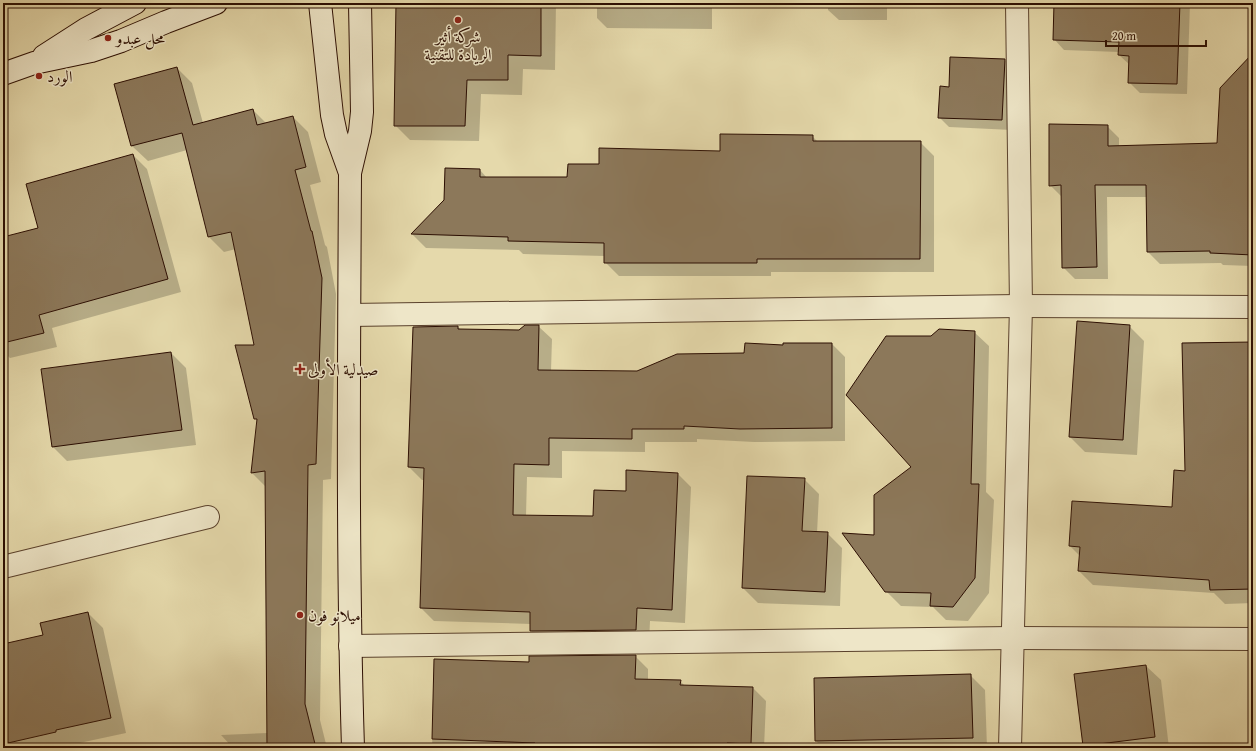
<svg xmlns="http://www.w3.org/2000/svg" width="1256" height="751" viewBox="0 0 1256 751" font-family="'Gentium Book Plus',Amiri,serif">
<rect width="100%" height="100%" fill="#e5d9ab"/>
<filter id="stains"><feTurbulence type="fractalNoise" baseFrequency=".005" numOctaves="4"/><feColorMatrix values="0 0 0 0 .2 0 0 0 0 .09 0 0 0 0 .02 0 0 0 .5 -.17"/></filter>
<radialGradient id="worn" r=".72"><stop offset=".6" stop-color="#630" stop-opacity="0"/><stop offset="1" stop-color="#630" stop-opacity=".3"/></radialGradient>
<g fill="#0003">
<polygon points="397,3 556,3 555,70 523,69 522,95 481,94 479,141 410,140 395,125"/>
<polygon points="597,3 712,3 712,29 607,28 597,18"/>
<polygon points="774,3 887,3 887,20 839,20 828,10 828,6 777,6"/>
<polygon points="1055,3 1190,3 1187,94 1140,93 1129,82 1130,65 1119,55 1119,52 1064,50 1054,39"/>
<polygon points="1005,60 1015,70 1012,130 949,127 939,117 950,88"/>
<polygon points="1253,62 1253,266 1223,265 1221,263 1160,264 1148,252 1147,197 1107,197 1108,279 1075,279 1063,267 1062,197 1050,185 1107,126 1119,138 1119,147 1218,144"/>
<polygon points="177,68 192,83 203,123 253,110 267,124 293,117 308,132 321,182 310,185 325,245 327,247 336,294 331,479 323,480 320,720 327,748 233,748 221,735 268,733 266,487 252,473 258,421 255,418 256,346 236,249 224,252 209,237 187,150 148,161 132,146 115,84"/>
<polygon points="812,136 818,142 920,142 934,156 934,272 771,272 771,276 619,276 605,262 605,256 523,254 519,250 426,248 412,234 445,200 480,170 487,178 568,178 600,165 721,152"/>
<polygon points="133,155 147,169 181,292 52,328 57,347 10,358 3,351 3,238 39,229"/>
<polygon points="538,326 552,339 551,371 638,372 784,346 832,344 845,357 845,441 754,442 697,439 697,442 645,442 645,452 562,451 562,478 527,477 526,516 594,517 627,492 678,474 691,487 685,623 650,621 649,643 544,644 531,631 531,624 434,621 421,608 425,480 422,480 409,467 458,327 461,330 519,331"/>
<polygon points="1129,326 1144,341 1137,455 1085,452 1070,437"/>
<polygon points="974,332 989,346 986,492 994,500 989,593 968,621 946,620 933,607 901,606 886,591 875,536 912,467 932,337"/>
<polygon points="1253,343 1253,603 1225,604 1214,593 1093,585 1079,571 1080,556 1070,546 1173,508 1186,472"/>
<polygon points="171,353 186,368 196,445 67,461 53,447"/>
<polygon points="748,477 804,479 819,494 817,533 827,533 842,548 840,606 758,603 743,588"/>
<polygon points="88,613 103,628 126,733 70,745 71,748 10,748 5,728 3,729 3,645 44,635"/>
<polygon points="635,656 648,669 648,680 680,681 685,686 753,688 766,701 764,748 432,748 435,660 530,663"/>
<polygon points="1146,666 1161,680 1169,748 1084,748 1075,674"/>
<polygon points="970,675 985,690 987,748 823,748 816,741 815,679"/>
</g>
<g fill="#8c785a" stroke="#2c0e02">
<polygon points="396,3 541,3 541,56 508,55 508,80 467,80 465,126 394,126"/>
<polygon points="1054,3 1180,3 1177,84 1128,83 1129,56 1118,55 1119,42 1053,40"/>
<polygon points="1253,53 1253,255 1210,253 1210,251 1147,252 1146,185 1095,185 1097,267 1062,268 1061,185 1049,186 1049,124 1108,125 1108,146 1217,143 1220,88"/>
<polygon points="950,57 1005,59 1002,120 938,118 940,86 949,87"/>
<polygon points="177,67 193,125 253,109 257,125 293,116 306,167 295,170 311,231 312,231 322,278 316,464 308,465 305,704 316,748 267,748 265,471 251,473 257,419 254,419 235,345 254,345 231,232 208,237 182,133 131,146 114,84"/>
<polygon points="720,134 813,135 813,141 921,141 920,259 757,259 757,263 604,263 604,243 508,241 508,237 411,234 444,200 445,168 480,169 480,177 567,177 568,164 599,164 599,148 720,151"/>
<polygon points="133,154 168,279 39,315 44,333 3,343 3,237 38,228 26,184"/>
<polygon points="1077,321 1130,325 1123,440 1069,437"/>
<polygon points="525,325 539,325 538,370 637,371 677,354 744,353 745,343 783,345 783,343 832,343 832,428 740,429 684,426 684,429 632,429 632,439 549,438 549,465 514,464 513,515 593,516 594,490 626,491 626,470 678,473 672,610 637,608 636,630 530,631 530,612 420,608 424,468 408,467 413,327 458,326 458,329 519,330"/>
<polygon points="939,329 975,331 971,484 979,484 975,578 953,607 930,606 931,593 885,592 842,533 874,535 874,495 911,467 846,395 886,336 931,336"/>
<polygon points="1253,342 1253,512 1251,512 1253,589 1210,590 1209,580 1078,571 1080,547 1069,546 1072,501 1172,507 1174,470 1185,471 1182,343"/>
<polygon points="171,352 182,430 52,447 41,369"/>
<polygon points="747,476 805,478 802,531 828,532 825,592 742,588"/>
<polygon points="88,612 111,718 56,730 56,732 8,743 3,723 3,644 43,635 40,623"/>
<polygon points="636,655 635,679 681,680 680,685 753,687 751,744 727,743 727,748 535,748 535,743 432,739 434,659 529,662 529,656"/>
<polygon points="1146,665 1155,737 1083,746 1074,674"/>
<polygon points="971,674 973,738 815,741 814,678"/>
</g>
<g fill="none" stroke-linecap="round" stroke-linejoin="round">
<g stroke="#5a412c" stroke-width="24">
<g id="minor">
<polyline points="350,315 1021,306 1253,307"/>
<polyline points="3,567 208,517"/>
<polyline points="350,646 1012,638 1253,639"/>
<polyline points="1010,748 1021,306 1017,3"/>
</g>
</g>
<g stroke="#2c0e02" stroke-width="24">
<g id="secondary">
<polyline points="320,3 332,115 336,134 350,173"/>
<polyline points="44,56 86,29 135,3"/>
<polyline points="3,74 34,63 91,51 121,41 166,22 216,3"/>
<path d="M353,748C347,556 349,365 350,173L360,131L362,112L360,3"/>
</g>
</g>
<use href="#minor" stroke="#eee6c8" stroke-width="22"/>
<use href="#secondary" stroke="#eee6c8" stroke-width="22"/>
</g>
<g fill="#8f2418" stroke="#eee6c8" stroke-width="1.5">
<circle cx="458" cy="20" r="4"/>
<circle cx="108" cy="38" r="4"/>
<circle cx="39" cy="76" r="4"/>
<path d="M298 363h4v4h4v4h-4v4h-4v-4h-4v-4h4z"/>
<circle cx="300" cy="615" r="4"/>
</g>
<g text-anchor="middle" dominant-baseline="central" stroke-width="3" stroke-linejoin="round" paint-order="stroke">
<g font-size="16" fill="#2c0e02" stroke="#eee6c8" text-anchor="start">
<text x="458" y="36" text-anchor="middle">شركة أثير<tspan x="458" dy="18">الريادة للتقنية</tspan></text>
<text x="116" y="38">محل عبدو</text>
<text x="47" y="76">الورد</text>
<text x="308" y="369">صيدلية الأولى</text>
<text x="308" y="615">ميلانو فون</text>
</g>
</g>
<rect width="1256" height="751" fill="none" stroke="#e5d9ab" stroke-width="16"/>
<rect x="4" y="4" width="1248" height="743" fill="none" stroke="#2c0e02" stroke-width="2"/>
<rect x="8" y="8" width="1240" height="735" fill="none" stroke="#2c0e02"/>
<path d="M1106 40v6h100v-6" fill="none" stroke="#2c0e02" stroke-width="2"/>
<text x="1112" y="40" font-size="12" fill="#2c0e02" stroke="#eee6c8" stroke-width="3" paint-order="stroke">20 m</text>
<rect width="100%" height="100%" filter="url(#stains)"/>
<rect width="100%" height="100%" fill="url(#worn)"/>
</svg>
